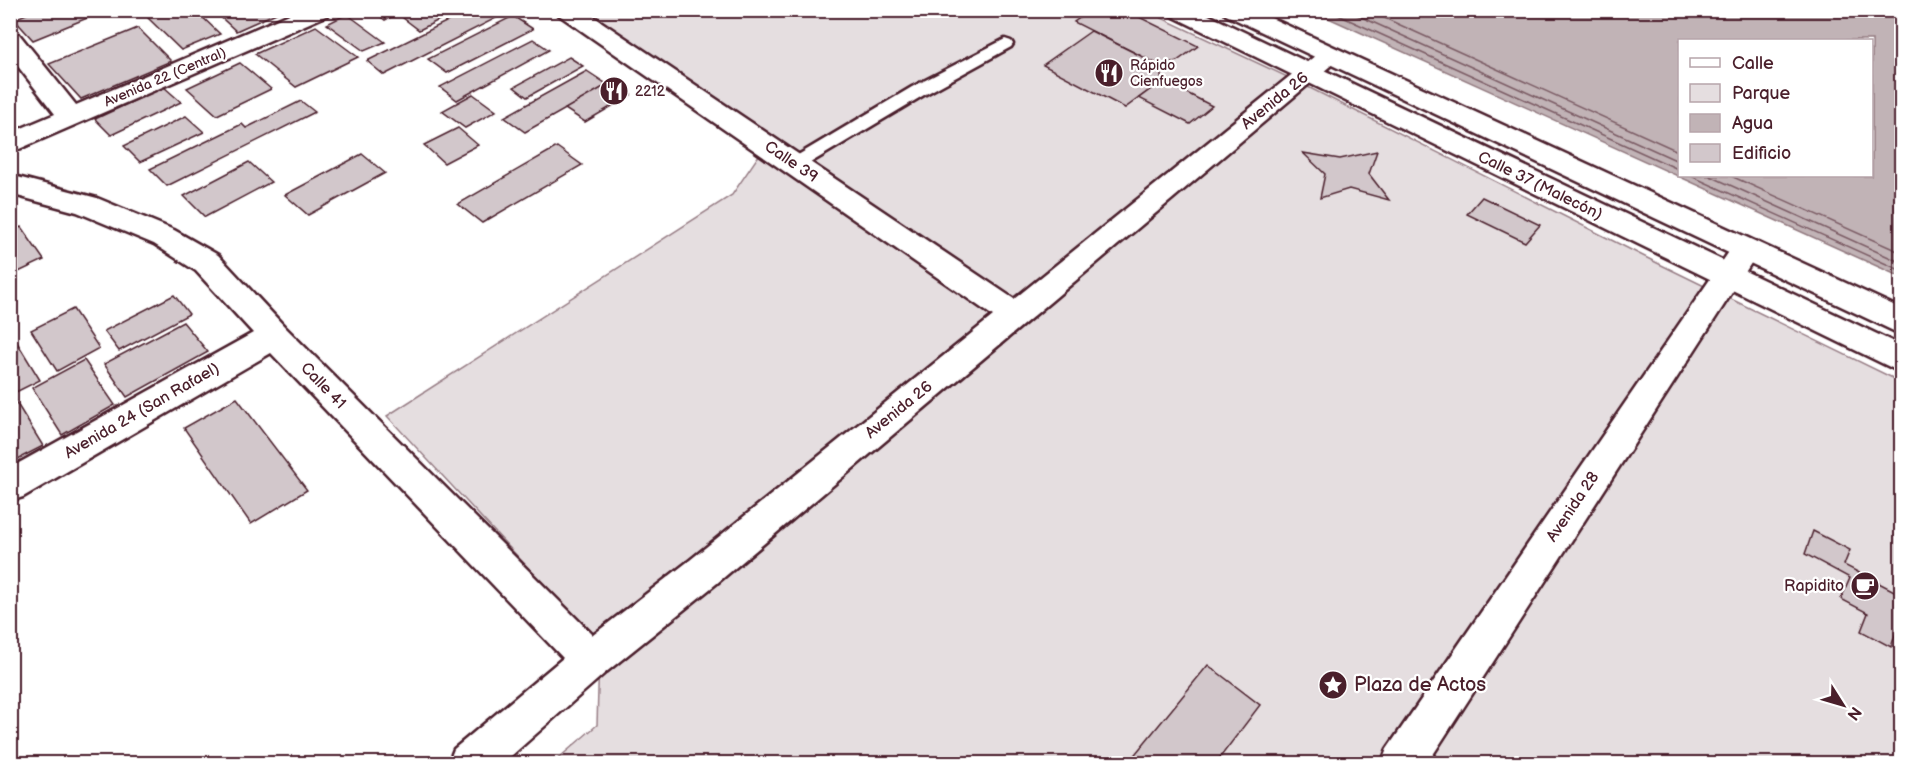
<svg xmlns="http://www.w3.org/2000/svg" width="1912" height="774" viewBox="0 0 1912 774" font-family="'Balsamiq Sans',sans-serif">
<rect width="100%" height="100%" fill="#fff"/>
<filter id="ink" filterUnits="userSpaceOnUse"><feTurbulence type="fractalNoise" baseFrequency=".0167" numOctaves="2"/><feDisplacementMap in="SourceGraphic" scale="12" xChannelSelector="R" yChannelSelector="G"/><feConvolveMatrix kernelMatrix="1 2 1 2 8 2 1 2 1" color-interpolation-filters="sRGB"/></filter>
<g filter="url(#ink)">
<polygon fill="#e5dee0" stroke="#987e86" stroke-width="1.5" points="586,11 1147,11 1298,82 1647,258 1901,382 1901,763 553,763 597,725 599,655 585,629 387,416 732,195 770,139"/>
<path fill="#c1b3b6" stroke="#91787e" stroke-width="1.5" fill-rule="evenodd" d="M1313,11H1901V277ZM1680,40H1872V176H1680Z"/>
<g fill="none" stroke-linecap="round" stroke-linejoin="round">
<g stroke="#7a5a63" stroke-width="1.5">
<polyline points="1327,10 1680,170"/>
<polyline points="1346,10 1680,162"/>
<polyline points="1367,10 1680,152"/>
<polyline points="1691,176 1902,271"/>
<polyline points="1710,176 1902,263"/>
<polyline points="1731,176 1902,253"/>
</g>
</g>
<g fill="#d2c7cb" stroke="#4a1f2b" stroke-width="1.5">
<polygon points="36,10 107,10 33,40 14,19"/>
<polygon points="166,10 195,10 220,34 181,50 148,18"/>
<polygon points="213,10 283,10 236,31"/>
<polygon points="372,10 404,10 385,20"/>
<polygon points="419,10 459,10 419,30 403,18"/>
<polygon points="470,10 502,10 506,13 384,75 367,61"/>
<polygon points="1091,10 1125,10 1198,46 1177,61 1159,65 1074,22"/>
<polygon points="347,14 385,42 364,51 327,24"/>
<polygon points="513,16 533,29 447,73 428,59"/>
<polygon points="316,26 358,57 296,87 255,54"/>
<polygon points="138,28 171,61 81,99 49,64"/>
<polygon points="1091,31 1159,65 1162,81 1125,108 1043,65"/>
<polygon points="533,39 549,50 457,100 440,87"/>
<polygon points="569,57 583,66 527,97 514,87"/>
<polygon points="240,63 271,89 217,115 187,88"/>
<polygon points="587,71 608,85 525,132 504,117"/>
<polygon points="1162,81 1179,89 1212,106 1190,124 1139,98"/>
<polygon points="612,82 631,95 585,122 565,109"/>
<polygon points="164,87 181,102 111,135 95,119"/>
<polygon points="473,94 496,111 465,128 442,111"/>
<polygon points="301,101 315,112 167,186 150,169 242,124 246,128"/>
<polygon points="186,116 204,132 140,162 124,146"/>
<polygon points="458,128 478,145 444,163 424,145"/>
<polygon points="557,147 582,165 482,223 458,204"/>
<polygon points="1377,151 1369,174 1389,200 1349,189 1320,198 1325,174 1303,153 1340,159"/>
<polygon points="362,154 385,173 308,215 285,195"/>
<polygon points="249,162 271,182 205,217 184,196"/>
<polygon points="1482,197 1540,225 1525,242 1467,214"/>
<polygon points="21,227 44,260 10,276 10,232"/>
<polygon points="174,295 189,314 119,351 104,331"/>
<polygon points="73,309 99,348 57,371 31,330"/>
<polygon points="183,322 208,352 127,397 104,364"/>
<polygon points="15,339 40,380 10,395 10,341"/>
<polygon points="84,360 115,405 62,435 32,388"/>
<polygon points="237,398 307,490 251,524 184,428"/>
<polygon points="14,399 43,446 10,463 10,401"/>
<polygon points="1813,531 1850,550 1844,565 1902,595 1902,629 1898,627 1891,647 1861,631 1868,613 1841,599 1850,578 1805,554"/>
<polygon points="1208,665 1260,705 1215,764 1127,764"/>
</g>
<g fill="none" stroke-linecap="round" stroke-linejoin="round">
<g stroke="#4a1f2b" stroke-width="5">
<polygon id="lane" points="1005,39 1011,41 1013,44 1011,47 924,95 800,169 788,169 785,165 788,161 912,87"/>
</g>
<g stroke="#4a1f2b" stroke-width="5">
<g id="street">
<polygon points="299,10 332,10 328,15 10,153 10,133 55,114 10,56 10,32 19,34 76,105"/>
<polygon points="555,10 584,10 1014,299 1321,51 1330,49 1339,51 1342,56 716,584 605,673 502,764 448,764 454,749 563,658 271,353 23,497 10,501 10,468 253,333 196,271 154,244 77,212 10,194 10,175 97,198 174,230 218,255 285,327 593,635 690,560 993,316 559,15"/>
</g>
</g>
<g stroke="#4a1f2b" stroke-width="5">
<polygon id="secondary" points="1745,239 1755,243 1760,250 1755,257 1427,764 1381,764 1387,749 1735,243"/>
</g>
<g stroke="#4a1f2b" stroke-width="5">
<g id="primary">
<polygon points="1166,10 1198,10 1902,346 1902,373 1170,15"/>
<polygon points="1222,10 1254,10 1902,309 1902,335 1226,15"/>
</g>
</g>
<use href="#lane" fill="#fff" fill-rule="evenodd"/>
<use href="#street" fill="#fff" fill-rule="evenodd"/>
<use href="#secondary" fill="#fff" fill-rule="evenodd"/>
<use href="#primary" fill="#fff" fill-rule="evenodd"/>
</g>
</g>
<defs>
<g id="restaurant-disc" transform="scale(1.5)"><circle r="9.5" fill="#4a1f2b" stroke="#fff"/><path d="M-5-6h1v4h1v-4h1v4h1v-4h1v5L-1.5 .5V6h-2V.5L-5-1ZM5-6V6H3V1.5H1.5Q1.5-4 5-6Z" fill="#fff"/></g>
<g id="cafe-disc" transform="scale(1.5)"><circle r="9.5" fill="#4a1f2b" stroke="#fff"/><path d="M-5.5-4.5H6V0H3Q3 3.5 0 3.5H-2.5Q-5.5 3.5-5.5 0ZM3-3.2v2h1.7v-2ZM-6 4.5H4V6H-6Z" fill="#fff"/></g>
<g id="sight-disc" transform="scale(1.5)"><circle r="9.5" fill="#4a1f2b" stroke="#fff"/><path d="M0-6L1.8-2.2L6-1.7L2.9 1.2L3.7 5.4L0 3.3L-3.7 5.4L-2.9 1.2L-6-1.7L-1.8-2.2Z" fill="#fff"/></g>
</defs>
<g fill-rule="evenodd">
<use href="#restaurant-disc" x="1109" y="73"/>
<use href="#restaurant-disc" x="614" y="91"/>
<use href="#cafe-disc" x="1865" y="586"/>
<use href="#sight-disc" x="1333" y="685"/>
</g>
<g text-anchor="middle" dominant-baseline="central" stroke-width="4.5" stroke-linejoin="round" paint-order="stroke">
<g font-size="14" fill="#4a1f2b" stroke="#fff" text-anchor="start">
<text x="1130" y="65">Rápido<tspan x="1130" dy="16">Cienfuegos</tspan></text>
<text x="635" y="91">2212</text>
</g>
<g font-size="14" fill="#4a1f2b" stroke="#fff">
<text transform="translate(165 77) rotate(-23)">Avenida 22 (Central)</text>
</g>
<g font-size="16" fill="#4a1f2b" stroke="#fff">
<text transform="translate(1275 101) rotate(-39)">Avenida 26</text>
<text transform="translate(791 162) rotate(34)">Calle 39</text>
<text transform="translate(1540 186) rotate(26)">Calle 37 (Malecón)</text>
<text transform="translate(323 386) rotate(46)">Calle 41</text>
<text transform="translate(899 410) rotate(-39)">Avenida 26</text>
<text transform="translate(142 411) rotate(-30)">Avenida 24 (San Rafael)</text>
<text transform="translate(1573 507) rotate(-56)">Avenida 28</text>
</g>
<g font-size="16" fill="#4a1f2b" stroke="#fff" text-anchor="end">
<text x="1844" y="586">Rapidito</text>
</g>
<g font-size="20" fill="#4a1f2b" stroke="#fff" text-anchor="start">
<text x="1354" y="685">Plaza de Actos</text>
</g>
</g>
<rect width="1912" height="774" fill="none" stroke="#fff" stroke-width="36"/>
<rect x="18" y="18" width="1876" height="738" fill="none" stroke="#4a1f2b" stroke-width="2" filter="url(#ink)"/>
<rect x="1678" y="39" width="195" height="138" fill="#ffffff" stroke="#b7a5aa" stroke-width="1.5"/>
<rect x="1690" y="58" width="30" height="9" fill="#ffffff" stroke="#b7a5aa" stroke-width="1.5"/>
<text x="1732" y="69" font-size="18" fill="#4a1f2b">Calle</text>
<rect x="1690" y="84" width="30" height="18" fill="#e5dee0" stroke="#b7a5aa" stroke-width="1.5"/>
<text x="1732" y="99" font-size="18" fill="#4a1f2b">Parque</text>
<rect x="1690" y="114" width="30" height="18" fill="#c1b3b6" stroke="#b7a5aa" stroke-width="1.5"/>
<text x="1732" y="129" font-size="18" fill="#4a1f2b">Agua</text>
<rect x="1690" y="144" width="30" height="18" fill="#d2c7cb" stroke="#b7a5aa" stroke-width="1.5"/>
<text x="1732" y="159" font-size="18" fill="#4a1f2b">Edificio</text>
<g transform="translate(1843 705) rotate(127)" stroke="#ffffff" stroke-width="4.5" paint-order="stroke">
<path d="M0-4.5L10 22L0 15L-10 22Z" fill="#4a1f2b"/>
<text y="-9" font-size="16" font-weight="bold" text-anchor="middle" fill="#4a1f2b">N</text>
</g>
</svg>
